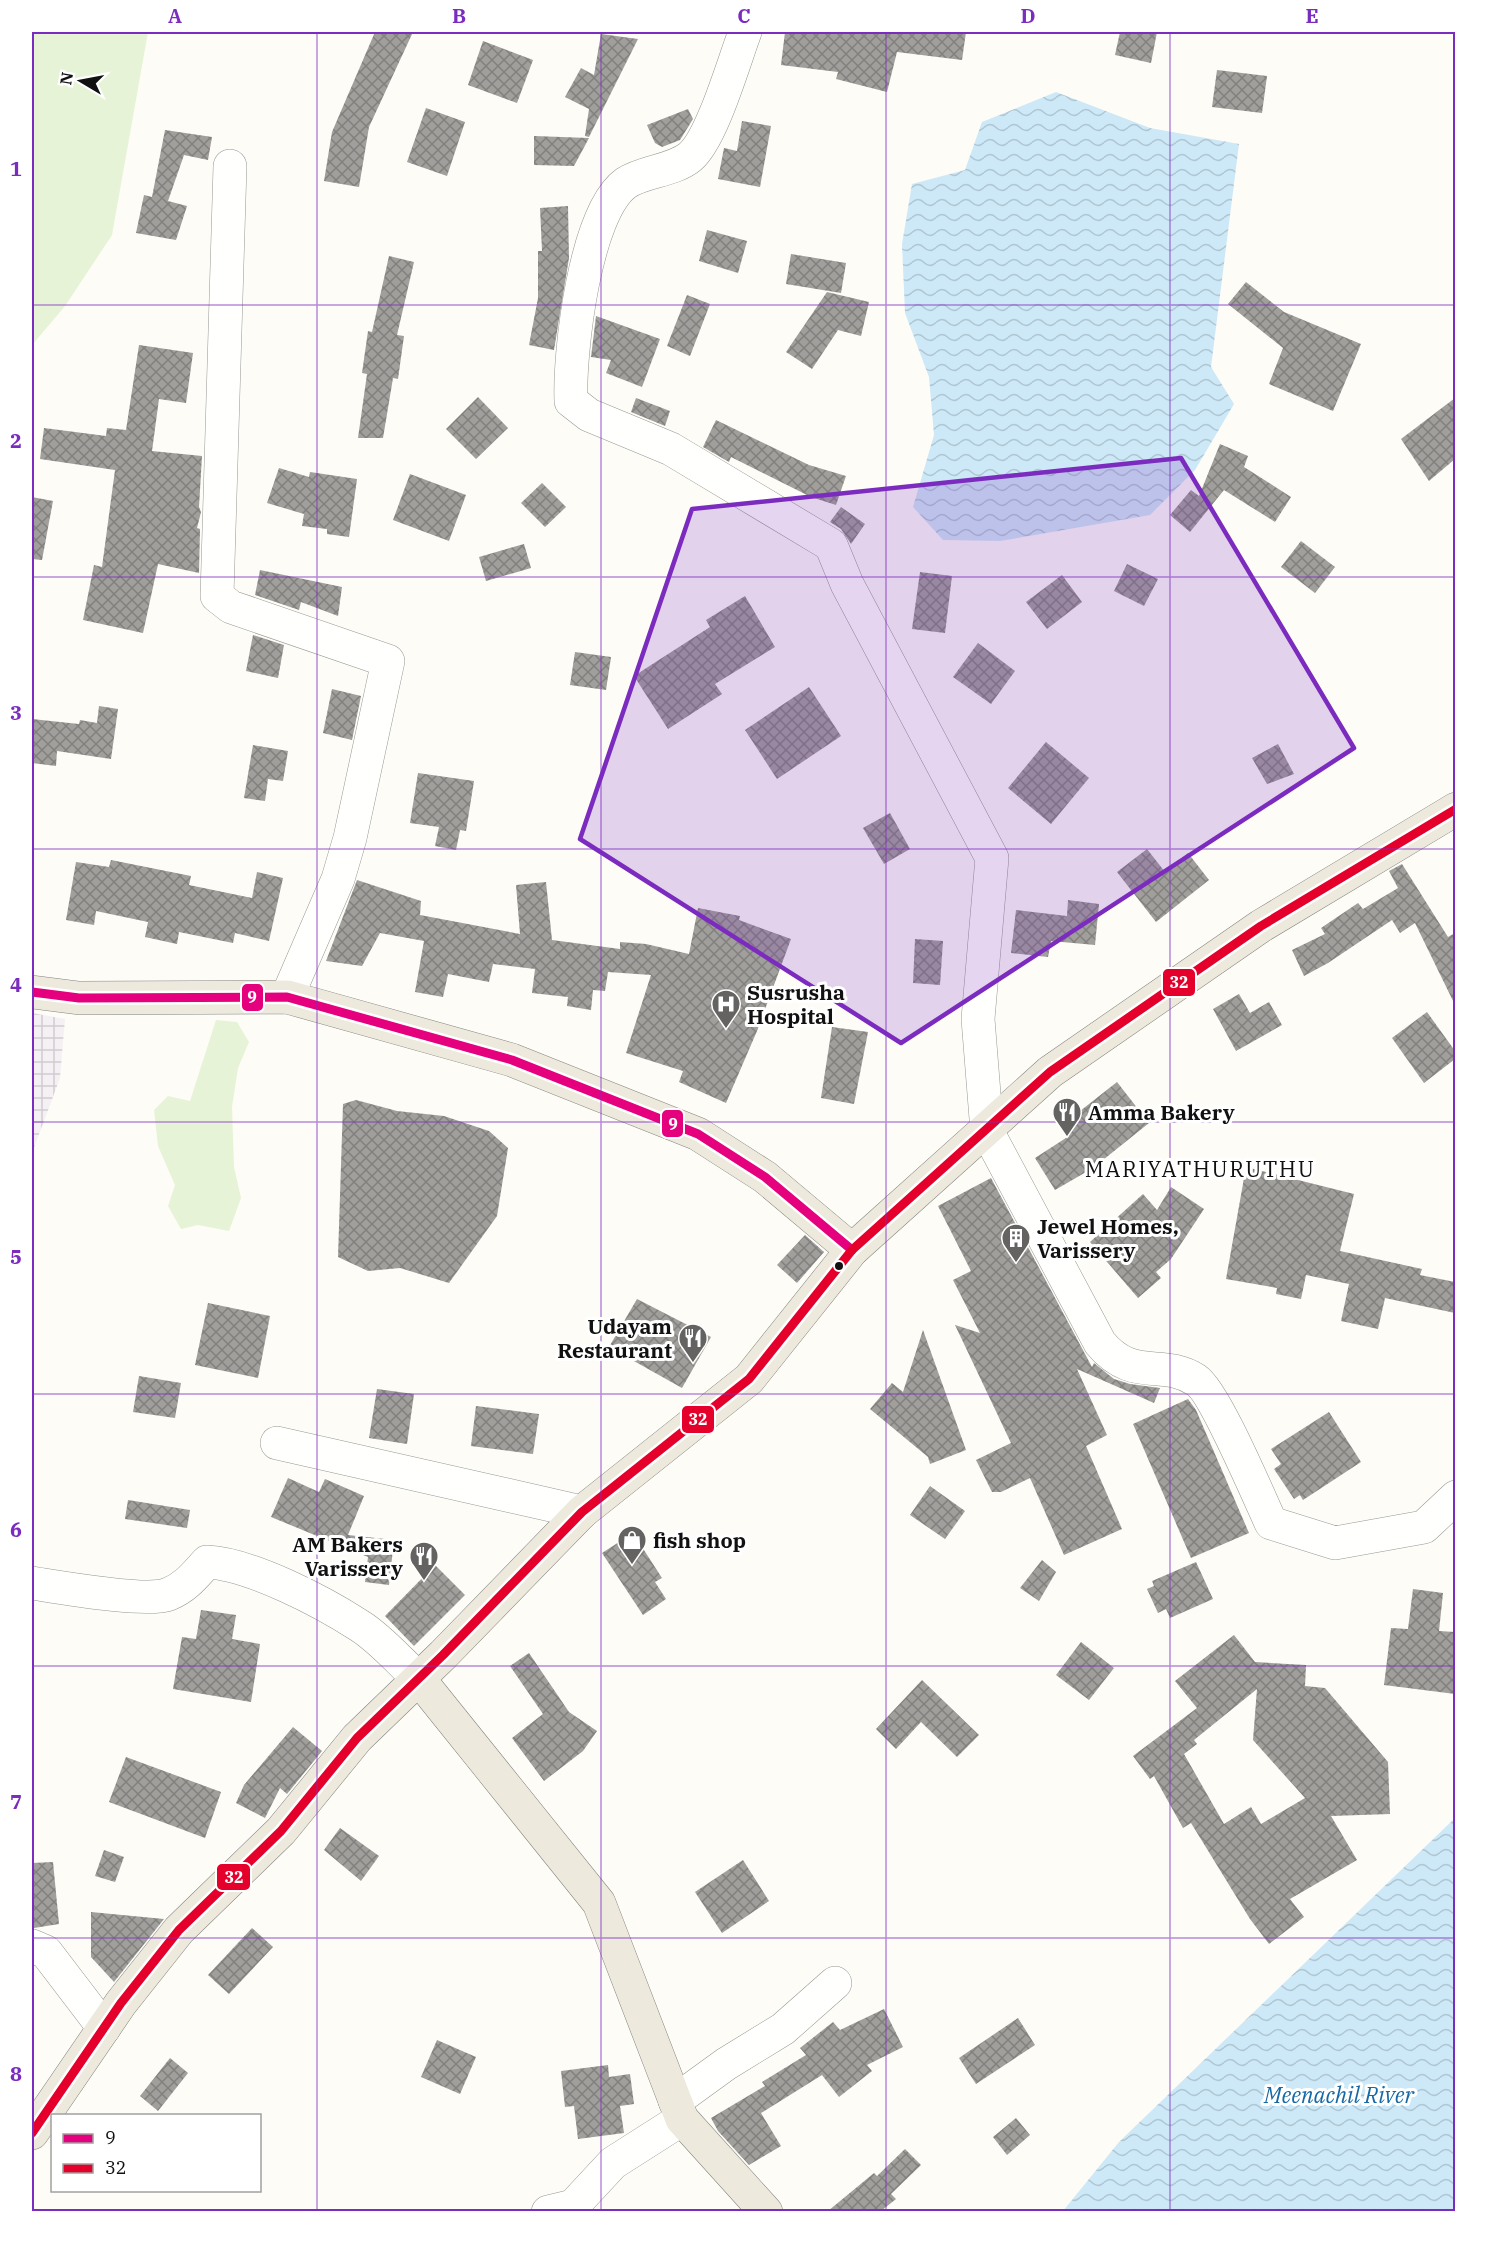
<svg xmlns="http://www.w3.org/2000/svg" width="1487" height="2243" viewBox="0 0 1487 2243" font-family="'IBM Plex Serif',serif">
<defs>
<pattern id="industrial-grid" width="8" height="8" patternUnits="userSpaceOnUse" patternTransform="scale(1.5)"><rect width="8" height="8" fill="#f5f0f3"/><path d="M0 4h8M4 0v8" fill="none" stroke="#d1cdcf"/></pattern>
<pattern id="water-waves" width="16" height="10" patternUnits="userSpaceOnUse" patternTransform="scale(1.5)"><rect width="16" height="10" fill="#cde8f7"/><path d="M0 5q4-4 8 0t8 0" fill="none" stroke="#afc6d3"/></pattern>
<pattern id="building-cross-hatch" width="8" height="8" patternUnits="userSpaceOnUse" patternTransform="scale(1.5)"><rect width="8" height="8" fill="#a19f9c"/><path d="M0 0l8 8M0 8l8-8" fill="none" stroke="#82807e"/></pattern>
</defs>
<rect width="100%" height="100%" fill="#fdfcf7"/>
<polygon fill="url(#industrial-grid)" points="32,1013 65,1019 60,1078 32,1153"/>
<g fill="#e7f3d7">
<polygon points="32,32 148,32 112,235 65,306 32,345"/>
<polygon points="216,1020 237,1022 249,1042 238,1068 232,1107 234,1167 241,1198 229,1231 198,1225 181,1229 168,1206 175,1185 158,1146 154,1110 168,1096 190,1101"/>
</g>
<g fill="url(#water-waves)">
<polygon points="1056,92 1150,128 1239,144 1211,367 1234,404 1195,470 1150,515 1000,541 943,540 913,507 934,435 929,377 905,313 902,244 912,184 965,170 982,122"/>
<polygon points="1455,1818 1455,2211 1063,2211 1119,2142"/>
</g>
<g fill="url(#building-cross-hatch)" fill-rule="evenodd">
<polygon points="375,32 413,32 369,127 359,187 324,181 332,132"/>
<polygon points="785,32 842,33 966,32 962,60 897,52 887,92 836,79 838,72 781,65"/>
<polygon points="1120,32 1157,32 1151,63 1115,55"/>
<polygon points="601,34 638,39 589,137 585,136 589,109 565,97 581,68 594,75"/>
<polygon points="483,41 533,60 517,103 468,85"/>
<polygon points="1217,70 1267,76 1262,113 1212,107"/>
<polygon points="426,108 465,122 447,176 407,162"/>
<polygon points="688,109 693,119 680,140 662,147 655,143 647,125"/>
<polygon points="742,121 771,126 760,187 718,179 724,148 737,151"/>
<polygon points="165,130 212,137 208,160 184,155 168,201 187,206 176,240 136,233 144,195 152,197"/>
<polygon points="534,136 589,138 574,166 534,165"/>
<polygon points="568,206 569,258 554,350 529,345 538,298 538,251 542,251 540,208"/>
<polygon points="707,230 747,241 738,273 699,261"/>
<polygon points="791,254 846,263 841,293 786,284"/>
<polygon points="389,256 414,262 397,335 404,336 398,379 393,378 383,438 358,438 367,374 362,373 368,331 372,332"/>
<polygon points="1246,282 1284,312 1361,344 1333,411 1269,384 1283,348 1228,304"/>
<polygon points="827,292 869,302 861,336 838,330 812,369 786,352"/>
<polygon points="687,295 710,304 690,356 667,346"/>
<polygon points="596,316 660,339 642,387 606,373 611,360 591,357"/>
<polygon points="139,345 193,353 186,403 159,399 152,451 202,456 199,507 201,512 197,528 200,529 199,573 158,564 143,633 83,620 94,565 102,567 115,470 40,459 44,428 106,436 107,428 126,430"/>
<polygon points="478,397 508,428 476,459 446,429"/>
<polygon points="636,398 670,411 665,426 631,412"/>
<polygon points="1455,398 1455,459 1429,481 1401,439"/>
<polygon points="716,420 809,465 846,476 836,505 811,497 731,457 729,462 703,447"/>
<polygon points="1220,444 1248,456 1244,467 1291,497 1275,522 1224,490 1190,532 1170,515 1191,490 1199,496"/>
<polygon points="279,468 309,477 310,472 357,479 349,537 327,534 327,529 302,526 304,514 267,503"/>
<polygon points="410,474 466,495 449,541 393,520"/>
<polygon points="542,483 566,507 545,527 521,503"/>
<polygon points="32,497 53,501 42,560 32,559"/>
<polygon points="841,507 865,524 851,544 841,529 830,522"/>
<polygon points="1301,541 1335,567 1315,593 1281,567"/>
<polygon points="524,544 531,568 486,581 479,557"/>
<polygon points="1127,564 1158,579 1144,606 1114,591"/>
<polygon points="260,570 342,587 338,616 301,602 299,610 255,595"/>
<polygon points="920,572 952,576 945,633 912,629"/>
<polygon points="1062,575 1082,602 1047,629 1026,602"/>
<polygon points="745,596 775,647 715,684 722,694 668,729 634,676 710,627 706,620"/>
<polygon points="253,635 284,645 278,678 246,671"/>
<polygon points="978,643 1015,671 991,704 953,677"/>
<polygon points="575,652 611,657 606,690 570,685"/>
<polygon points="809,687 841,736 777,779 745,730"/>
<polygon points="332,689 361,696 352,740 323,733"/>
<polygon points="99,706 118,709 111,759 57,751 56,766 32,763 32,719 79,724 80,720 97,723"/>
<polygon points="1046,742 1089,778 1051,824 1008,788"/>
<polygon points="1278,744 1294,774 1267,784 1252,758"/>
<polygon points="253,745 288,751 283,781 268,779 265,801 244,798"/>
<polygon points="418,773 474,781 466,831 460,830 456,850 435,846 439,827 410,823"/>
<polygon points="890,813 910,849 884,864 863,828"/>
<polygon points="1147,849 1165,872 1188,853 1209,880 1156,922 1117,872"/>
<polygon points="111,860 191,876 189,885 252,898 257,872 283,878 269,941 235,933 233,943 179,932 177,944 145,937 148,922 96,911 94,925 66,920 76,862 109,867"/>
<polygon points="1402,864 1448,937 1455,933 1455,1005 1415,923 1400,933 1392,920 1328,963 1304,976 1292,950 1325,934 1321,928 1358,903 1363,909 1398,888 1389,871"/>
<polygon points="357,880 421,901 420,915 520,934 516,885 546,882 552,940 620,949 620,942 646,944 689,954 698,908 740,916 739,920 791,939 757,1031 726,1103 679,1082 683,1071 626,1053 651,975 608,972 605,991 593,990 591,1010 567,1006 568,997 532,993 535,969 493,964 489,982 448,974 443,997 415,992 424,941 380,933 362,966 326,961"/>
<polygon points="1068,900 1099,904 1095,945 1051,941 1048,957 1011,953 1016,910 1067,916"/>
<polygon points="915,939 943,941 940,985 913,983"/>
<polygon points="1239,994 1250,1013 1269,1002 1282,1025 1236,1051 1213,1009"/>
<polygon points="1427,1012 1455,1051 1455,1059 1424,1083 1392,1038"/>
<polygon points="832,1027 868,1032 854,1104 821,1098"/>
<polygon points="1117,1082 1149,1123 1093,1168 1055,1190 1035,1158 1069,1136 1061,1126"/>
<polygon points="356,1100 397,1111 444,1116 489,1131 508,1148 497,1216 449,1283 400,1268 368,1271 338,1257 343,1104"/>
<polygon points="1246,1167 1354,1194 1340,1251 1422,1269 1420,1275 1455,1282 1455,1313 1385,1298 1378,1329 1341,1321 1349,1284 1306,1275 1301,1299 1276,1294 1277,1288 1226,1279"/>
<polygon points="991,1178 1092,1367 1094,1363 1114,1379 1130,1384 1160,1388 1154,1403 1077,1369 1107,1435 1086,1446 1122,1529 1064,1555 1030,1478 1001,1492 992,1492 976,1460 1011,1443 955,1325 980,1333 953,1280 971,1271 938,1206"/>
<polygon points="1171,1187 1204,1209 1171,1259 1156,1272 1161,1278 1138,1298 1090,1242 1143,1194 1157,1210"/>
<polygon points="805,1235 824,1252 797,1283 777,1265"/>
<polygon points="637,1299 711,1337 682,1388 609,1347"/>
<polygon points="208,1303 270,1316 258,1378 195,1365"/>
<polygon points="923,1330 966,1450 930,1464 928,1457 870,1409 892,1383 903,1392"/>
<polygon points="139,1376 181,1383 175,1418 133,1412"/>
<polygon points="377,1389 414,1394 407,1444 369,1438"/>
<polygon points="1188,1399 1196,1410 1249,1533 1191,1558 1133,1424"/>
<polygon points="476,1406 539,1414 533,1454 471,1446"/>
<polygon points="1329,1412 1361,1462 1303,1500 1300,1495 1294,1499 1274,1469 1281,1464 1271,1449"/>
<polygon points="288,1478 319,1492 325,1479 364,1496 348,1535 394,1540 389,1585 365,1582 368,1557 271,1517"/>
<polygon points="930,1486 965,1511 945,1539 910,1515"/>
<polygon points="128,1500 190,1510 187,1528 125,1519"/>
<polygon points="633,1533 662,1578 655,1582 666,1599 643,1615 602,1553"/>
<polygon points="1042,1560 1056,1572 1039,1601 1020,1588"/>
<polygon points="1196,1562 1213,1599 1170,1618 1166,1609 1158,1613 1147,1589 1154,1586 1152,1581"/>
<polygon points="435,1565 465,1595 414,1646 385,1616"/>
<polygon points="1413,1589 1443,1593 1439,1631 1455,1632 1455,1694 1384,1685 1391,1628 1408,1629"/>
<polygon points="201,1610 236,1615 232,1639 260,1644 251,1702 173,1689 182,1637 196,1639"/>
<path d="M1234,1635L1255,1662L1306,1665L1305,1686L1325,1688L1388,1762L1390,1814L1331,1816L1357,1860L1290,1899L1304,1917L1269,1944L1250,1919L1191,1823L1183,1828L1154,1776L1150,1779L1133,1756L1197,1708L1175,1681ZM1257,1689L1253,1740L1305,1798L1261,1824L1251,1807L1224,1824L1184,1754L1197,1744L1194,1740Z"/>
<polygon points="1081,1642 1114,1668 1089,1700 1056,1675"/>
<polygon points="529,1653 569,1712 597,1731 583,1751 544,1781 512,1738 543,1714 510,1666"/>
<polygon points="922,1680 979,1735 957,1757 921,1722 896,1749 876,1729"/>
<polygon points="293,1727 322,1751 287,1794 280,1788 265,1818 236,1803 244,1785"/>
<polygon points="126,1757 221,1792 205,1838 109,1802"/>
<polygon points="340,1828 379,1856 361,1881 324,1850"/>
<polygon points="104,1850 124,1857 115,1882 95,1876"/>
<polygon points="743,1860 769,1901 722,1933 695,1892"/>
<polygon points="53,1862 59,1924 34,1928 32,1863"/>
<polygon points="91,1912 164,1919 114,1982 91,1957"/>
<polygon points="252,1928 273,1947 229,1994 208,1975"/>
<polygon points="884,2009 903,2047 867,2065 872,2071 839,2097 822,2075 761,2113 781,2146 749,2165 718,2131 711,2118 765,2086 762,2082 806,2055 800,2048 833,2022 840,2030"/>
<polygon points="1018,2018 1035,2045 976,2084 959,2058"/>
<polygon points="437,2040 476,2057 460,2094 421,2077"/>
<polygon points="170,2058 188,2073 158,2111 140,2096"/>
<polygon points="608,2065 609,2077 630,2074 634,2104 620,2106 624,2133 578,2139 574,2106 565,2107 561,2071"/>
<polygon points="1016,2118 1030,2135 1007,2155 993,2137"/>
<polygon points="905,2149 921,2165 891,2194 896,2199 881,2211 828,2211 874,2173 877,2176"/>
</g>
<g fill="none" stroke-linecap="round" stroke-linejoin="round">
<g stroke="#979795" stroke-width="34">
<g id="minor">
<path d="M745,32C734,61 712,139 690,157C673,171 644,171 626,183C585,212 569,352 571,401L589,415L671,449L831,545L847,584L992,858L978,1019L987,1131L1100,1343C1133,1383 1163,1358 1196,1380C1214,1391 1259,1497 1271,1523L1335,1543L1424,1527L1456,1497"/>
<polyline points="230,166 217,596 231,607 388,661 350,838 338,879 287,997"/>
<polyline points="277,1443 582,1512"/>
<path d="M32,1583C58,1587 148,1603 169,1594C186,1587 195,1575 207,1562C251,1564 323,1602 360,1626C382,1640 400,1662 419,1679"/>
<polyline points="32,1946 46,1952 104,2028"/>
<polyline points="675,2101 726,2064 783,2029 835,1983"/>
<polyline points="548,2212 573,2206 613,2163 682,2119"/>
</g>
</g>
<g stroke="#858482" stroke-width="34">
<g id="major">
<polyline points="32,992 79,998 287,997 512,1060 698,1134 765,1177 852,1250"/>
<polyline points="419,1679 599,1903 682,2119 766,2212"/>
<polyline points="32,2133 121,2003 179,1930 281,1831 357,1738 443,1655 582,1512 749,1379 852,1250 1050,1072 1261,926 1456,809"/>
</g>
</g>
<use href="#minor" stroke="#fffffe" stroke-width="33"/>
<use href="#major" stroke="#ede9dc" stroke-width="33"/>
<g stroke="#fff" stroke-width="14">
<polyline id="bus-1" points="32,992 79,998 287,997 512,1060 698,1134 765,1177 852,1250"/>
</g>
<g stroke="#fff" stroke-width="14">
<polyline id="bus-2" points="32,2133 121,2003 179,1930 281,1831 357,1738 443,1655 582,1512 749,1379 852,1250 1050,1072 1261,926 1456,809"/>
</g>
<use href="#bus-1" stroke="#e5007d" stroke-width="9"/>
<use href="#bus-2" stroke="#e4002b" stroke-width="9"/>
</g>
<path fill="#7b2cbf" fill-opacity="0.2" stroke="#7b2cbf" stroke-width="4.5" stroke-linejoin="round" d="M1181,458L1354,748L901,1043L580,839L692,509Z"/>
<path fill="none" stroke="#7b2cbf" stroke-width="1.5" stroke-opacity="0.55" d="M317,32V2212M601,32V2212M886,32V2212M1170,32V2212M32,305H1456M32,577H1456M32,849H1456M32,1122H1456M32,1394H1456M32,1666H1456M32,1938H1456"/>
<defs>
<g id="hospital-pin" transform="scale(1.5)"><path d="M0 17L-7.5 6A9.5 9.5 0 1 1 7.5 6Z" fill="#646362" stroke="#fff"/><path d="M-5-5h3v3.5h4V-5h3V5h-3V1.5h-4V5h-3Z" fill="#fff"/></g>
<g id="restaurant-pin" transform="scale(1.5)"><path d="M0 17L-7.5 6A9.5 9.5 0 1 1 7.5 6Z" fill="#646362" stroke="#fff"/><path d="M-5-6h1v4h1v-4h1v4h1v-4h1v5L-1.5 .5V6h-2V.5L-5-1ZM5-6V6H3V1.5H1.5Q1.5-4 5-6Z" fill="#fff"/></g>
<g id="building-pin" transform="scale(1.5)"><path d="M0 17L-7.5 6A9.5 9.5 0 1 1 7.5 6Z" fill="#646362" stroke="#fff"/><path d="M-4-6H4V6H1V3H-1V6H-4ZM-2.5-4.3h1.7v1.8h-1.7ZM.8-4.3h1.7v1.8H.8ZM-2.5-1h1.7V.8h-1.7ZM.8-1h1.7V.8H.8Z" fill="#fff"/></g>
<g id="shop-pin" transform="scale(1.5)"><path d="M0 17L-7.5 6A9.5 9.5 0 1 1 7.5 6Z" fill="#646362" stroke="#fff"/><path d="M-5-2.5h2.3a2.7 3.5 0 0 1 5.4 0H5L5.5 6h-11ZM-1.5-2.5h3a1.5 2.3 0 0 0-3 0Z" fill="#fff"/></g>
</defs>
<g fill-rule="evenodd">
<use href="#hospital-pin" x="726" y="1004"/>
<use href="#restaurant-pin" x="1067" y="1112"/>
<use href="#building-pin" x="1016" y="1238"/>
<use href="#restaurant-pin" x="693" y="1338"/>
<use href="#shop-pin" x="632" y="1540"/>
<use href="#restaurant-pin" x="424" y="1556"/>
</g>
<circle fill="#111" stroke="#fff" stroke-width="2" cx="839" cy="1266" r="5"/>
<g text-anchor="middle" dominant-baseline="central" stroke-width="6" stroke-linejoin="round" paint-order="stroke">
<g font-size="21" font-weight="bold" fill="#111" stroke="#fff" text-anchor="start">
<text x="747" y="992">Susrusha<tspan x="747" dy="24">Hospital</tspan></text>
<text x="1088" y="1112">Amma Bakery</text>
<text x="1037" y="1226">Jewel Homes,<tspan x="1037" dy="24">Varissery</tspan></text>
<text x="672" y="1326" text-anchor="end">Udayam<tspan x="672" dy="24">Restaurant</tspan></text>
<text x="653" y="1540">fish shop</text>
<text x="403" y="1544" text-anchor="end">AM Bakers<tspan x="403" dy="24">Varissery</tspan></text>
</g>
<g font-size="22" letter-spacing="1.5" fill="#111" stroke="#fff">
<text x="1200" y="1168">MARIYATHURUTHU</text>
</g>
<g font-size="22" font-style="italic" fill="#1768a6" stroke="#fff">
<text x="1339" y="2094">Meenachil River</text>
</g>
</g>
<g stroke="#fff" stroke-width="2">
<rect x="1162" y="968" width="34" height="29" rx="6" fill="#e4002b"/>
<rect x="241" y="983" width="23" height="29" rx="6" fill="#e5007d"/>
<rect x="661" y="1109" width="23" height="29" rx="6" fill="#e5007d"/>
<rect x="681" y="1405" width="34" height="29" rx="6" fill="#e4002b"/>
<rect x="216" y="1863" width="35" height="28" rx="6" fill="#e4002b"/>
</g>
<g font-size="16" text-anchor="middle" font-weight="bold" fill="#fff">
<text x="1179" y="988">32</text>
<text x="252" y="1003">9</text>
<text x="673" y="1130">9</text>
<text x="698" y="1425">32</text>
<text x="234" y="1883">32</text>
</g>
<rect width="1487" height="2243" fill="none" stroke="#ffffff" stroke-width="66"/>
<rect x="51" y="2114" width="210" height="78" fill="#ffffff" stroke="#a0a0a0" stroke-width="1.5"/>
<rect x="63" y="2134" width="30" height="9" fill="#e5007d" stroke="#a0a0a0" stroke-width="1.5"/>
<text x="105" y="2144" font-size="18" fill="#111111">9</text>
<rect x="63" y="2164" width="30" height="9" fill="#e4002b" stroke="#a0a0a0" stroke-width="1.5"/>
<text x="105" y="2174" font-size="18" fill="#111111">32</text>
<g transform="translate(81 81) rotate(280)" stroke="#ffffff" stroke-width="4.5" paint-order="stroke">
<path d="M0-4.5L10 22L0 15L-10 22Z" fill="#111111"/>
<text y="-9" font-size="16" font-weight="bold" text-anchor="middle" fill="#111111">N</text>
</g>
<rect x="33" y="33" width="1421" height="2177" fill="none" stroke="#7b2cbf" stroke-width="2"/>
<g font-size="20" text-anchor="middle" font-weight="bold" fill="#7b2cbf">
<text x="175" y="23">A</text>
<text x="459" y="23">B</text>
<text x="744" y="23">C</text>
<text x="1028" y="23">D</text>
<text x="1312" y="23">E</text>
<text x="16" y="176">1</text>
<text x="16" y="448">2</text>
<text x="16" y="720">3</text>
<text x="16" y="992">4</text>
<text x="16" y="1264">5</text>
<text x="16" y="1537">6</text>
<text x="16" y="1809">7</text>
<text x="16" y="2081">8</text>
</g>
</svg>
